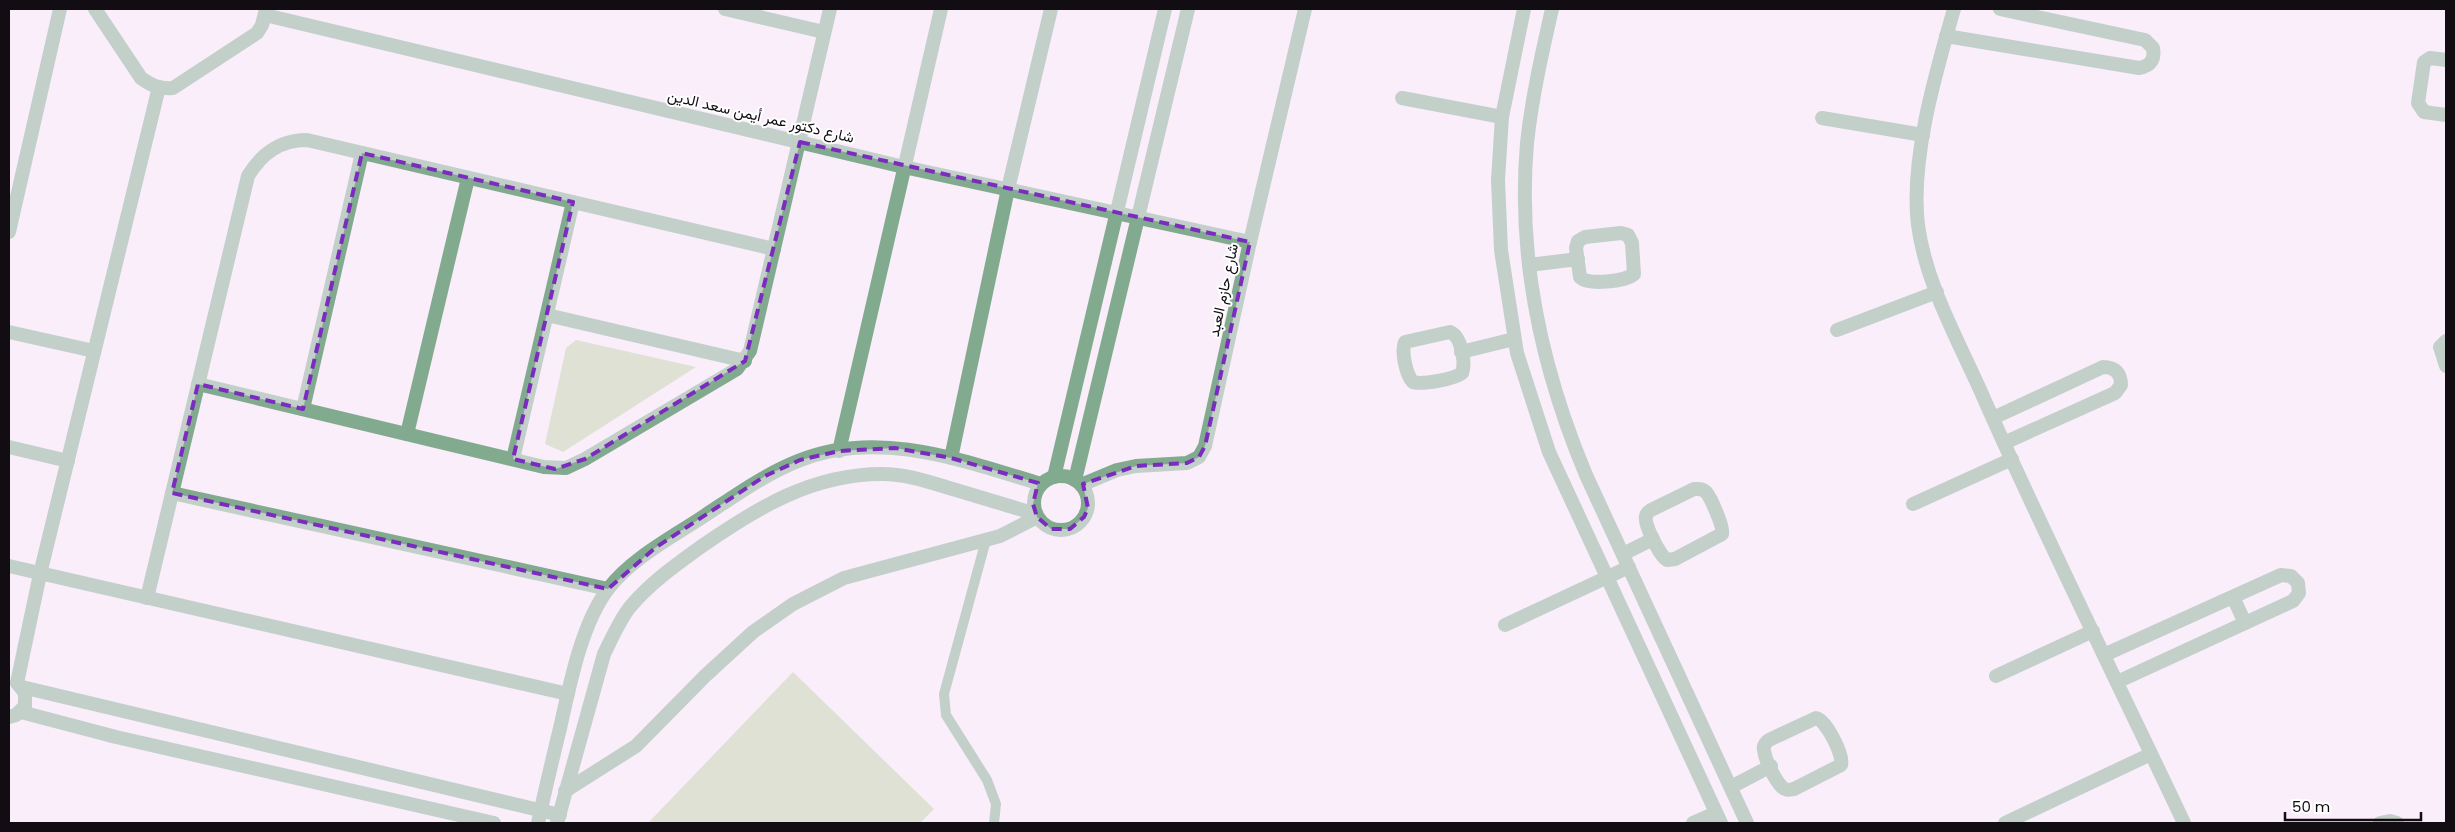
<svg xmlns="http://www.w3.org/2000/svg" width="2455" height="832" viewBox="0 0 2455 832" font-family="Poppins,Vazirmatn,sans-serif">
<rect width="100%" height="100%" fill="#f9eefa"/>
<g fill="#bed1a8">
<polygon points="576,340 696,367 563,452 545,444 566,348"/>
<polygon points="793,672 934,809 920,823 648,823"/>
</g>
<g fill="none" stroke-linecap="round" stroke-linejoin="round">
<polyline stroke="#82aa8f" stroke-width="10" points="986,540 944,694 946,715 987,780 996,804 994,823"/>
<g stroke="#82aa8f" stroke-width="14">
<path d="M95,9L141,78C152,86 160,89 173,88L257,33L262,25L266,9"/>
<polyline points="725,9 824,32"/>
<polyline points="1524,9 1502,117 1498,180 1501,250 1517,353 1549,452 1721,823"/>
<path d="M1552,9C1542,53 1532,97 1527,143C1517,258 1542,370 1586,475L1747,823"/>
<path d="M1954,9C1936,72 1910,159 1918,225C1926,286 1961,345 1985,401C2048,543 2118,683 2184,823"/>
<polyline points="265,15 904,167 1250,242"/>
<path d="M1946,36L2139,68C2151,66 2155,59 2153,48L2145,40L2000,9"/>
<polyline points="2446,60 2430,58 2424,62 2418,103 2424,112 2446,115"/>
<polyline points="1402,98 1502,117"/>
<polyline points="1822,118 1923,135"/>
<polyline points="9,232 60,9"/>
<path d="M1621,233L1628,235L1632,243L1634,274C1627,281 1587,286 1580,277L1576,248L1578,241L1585,237Z"/>
<polyline points="1529,265 1578,259"/>
<polyline points="547,315 745,361"/>
<polyline points="1837,330 1937,292"/>
<polyline points="9,332 94,351"/>
<path d="M1450,332C1461,336 1466,362 1462,373C1455,379 1422,385 1413,382C1406,375 1401,351 1405,342Z"/>
<polyline points="2446,341 2440,347 2446,366"/>
<polyline points="1461,352 1514,339"/>
<polyline points="198,384 544,467 566,468 585,459 737,369 750,351 830,9"/>
<polyline points="303,409 362,153"/>
<path d="M1993,418L2103,367C2115,367 2121,373 2121,385L2115,393L2004,443"/>
<polyline points="407,434 468,178"/>
<polyline points="9,447 68,461"/>
<polyline points="839,451 941,9"/>
<polyline points="951,458 1008,189 1051,9"/>
<polyline points="513,459 573,202"/>
<circle cx="1061" cy="503" r="27"/>
<polyline points="1054,477 1165,9"/>
<polyline points="1075,480 1188,9"/>
<polyline points="1081,485 1117,470 1136,466 1187,463 1199,457 1205,446 1250,242 1305,9"/>
<path d="M1694,489C1699,489 1702,488 1706,492C1711,498 1724,527 1722,534L1675,559L1667,560C1660,556 1643,523 1646,516C1647,512 1648,512 1651,510Z"/>
<polyline points="172,493 608,589"/>
<polyline points="1913,504 2012,459"/>
<polyline points="1623,554 1653,539"/>
<polyline points="9,566 568,694"/>
<polyline points="2233,597 2245,623"/>
<path d="M147,598L248,176C262,153 280,140 307,140L774,249"/>
<polyline points="1505,625 1629,567"/>
<polyline points="2104,655 2281,575 2291,576 2298,583 2299,593 2293,601 2117,682"/>
<polyline points="1996,676 2093,631"/>
<polyline points="17,683 40,574 159,87"/>
<polyline points="22,687 560,815"/>
<polyline points="21,712 116,737 494,823"/>
<polyline points="9,717 16,715 25,706 25,693 17,683"/>
<path d="M1816,718C1826,720 1844,755 1841,765L1794,789C1789,790 1786,791 1782,787C1775,780 1765,760 1764,750C1763,745 1766,742 1769,740Z"/>
<polyline points="1731,787 1771,766"/>
<polyline points="565,791 636,746 705,676 753,632 793,604 844,578 1000,536 1037,517"/>
<path d="M538,823C545,790 553,757 561,724C570,683 582,623 608,589C631,559 669,539 701,518C732,498 763,475 798,461C878,428 964,461 1041,484"/>
<path d="M557,823L604,654C612,638 619,621 630,607C650,583 677,564 702,546C757,508 812,474 882,474C908,474 932,483 956,490C983,498 1009,506 1036,514"/>
<polyline points="1693,823 1716,813"/>
<polyline points="2005,823 2151,754"/>
<polyline points="2380,823 2390,821 2397,823"/>
</g>
</g>
<path d="M0 0H2455V832H0ZM800,142L1250,242L1205,446L1199,457L1187,463L1136,466L1083,484L1088,508L1084,517L1070,529H1051L1037,517L1033,504L1038,483L951,458L895,448L839,451L800,460L765,476L655,548L608,589L172,493L198,384L303,409L362,153L573,202L513,459L555,469L585,459L745,361Z" fill="#f9eefa" fill-opacity=".55" fill-rule="evenodd"/>
<path fill="none" stroke="#7b2cbf" stroke-width="4" stroke-dasharray="10 6" stroke-linejoin="round" d="M800,142L1250,242L1205,446L1199,457L1187,463L1136,466L1083,484L1088,508L1084,517L1070,529H1051L1037,517L1033,504L1038,483L951,458L895,448L839,451L800,460L765,476L655,548L608,589L172,493L198,384L303,409L362,153L573,202L513,459L555,469L585,459L745,361Z"/>
<g text-anchor="middle" dominant-baseline="central" stroke-width="4" stroke-linejoin="round" paint-order="stroke">
<g font-size="15" fill="#110d12" stroke="#fff">
<text transform="translate(761 116) rotate(13)">شارع دكتور عمر أيمن سعد الدين</text>
<text transform="translate(1223 290) rotate(-78)">شارع حازم العبد</text>
</g>
</g>
<rect width="2455" height="832" fill="none" stroke="#110d12" stroke-width="20"/>
<path d="M2285 812v8h136v-8" fill="none" stroke="#110d12" stroke-width="2.5"/>
<text x="2292" y="812" font-size="15" fill="#110d12" stroke="#ffffff" stroke-width="4" paint-order="stroke">50 m</text>
</svg>
